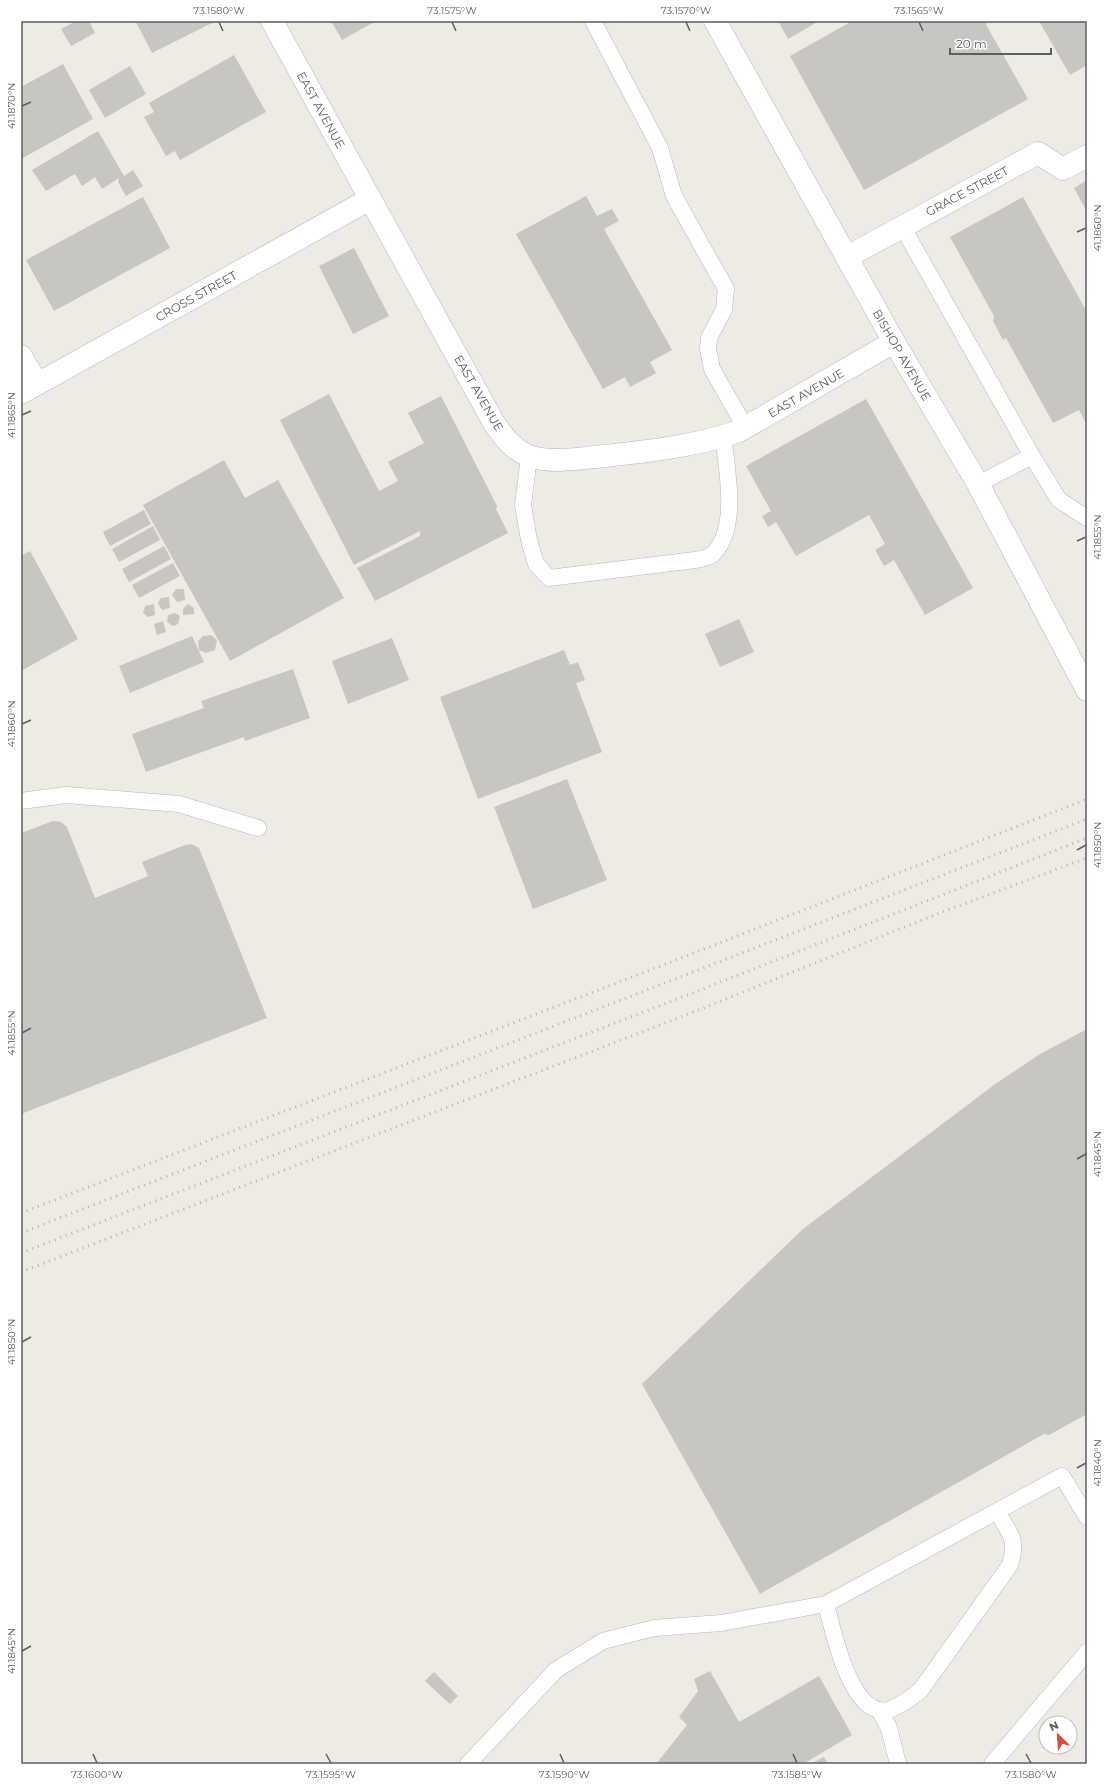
<svg xmlns="http://www.w3.org/2000/svg" width="1108" height="1785" viewBox="0 0 1108 1785" font-family="Montserrat,sans-serif">
<rect width="100%" height="100%" fill="#edebe3"/>
<g fill="#c8c6c0">
<polygon points="76,21 89,21 95,33 71,46 61,29"/>
<polygon points="138,21 214,21 214,22 152,53 136,22"/>
<polygon points="331,21 376,21 342,40"/>
<polygon points="778,21 819,21 788,39"/>
<polygon points="852,21 984,21 1028,99 864,190 790,56"/>
<polygon points="1039,21 1087,21 1087,65 1070,75"/>
<polygon points="234,55 266,112 180,160 175,151 166,156 144,117 154,112 149,103"/>
<polygon points="63,64 93,119 21,159 21,87"/>
<polygon points="130,66 146,94 105,118 89,90"/>
<polygon points="98,131 124,176 133,170 143,186 126,196 118,182 119,178 102,189 95,177 82,186 75,174 46,191 32,170"/>
<polygon points="1087,180 1087,212 1074,188"/>
<polygon points="586,196 597,216 612,209 619,221 604,229 672,350 650,362 656,373 630,387 625,377 603,389 516,234"/>
<polygon points="143,197 170,248 54,311 26,260"/>
<polygon points="1023,197 1087,312 1087,425 1079,410 1053,423 1006,338 1003,340 993,321 994,316 950,237"/>
<polygon points="354,248 389,316 353,334 319,266"/>
<polygon points="329,394 379,491 398,481 388,462 424,443 408,413 441,396 497,506 496,509 508,533 375,601 357,568 420,536 420,531 354,565 280,420"/>
<polygon points="866,399 973,588 925,615 894,560 884,566 875,550 885,544 869,515 796,556 776,522 768,527 762,516 771,511 746,466"/>
<polygon points="224,460 245,498 278,480 344,598 230,661 143,505"/>
<polygon points="144,510 151,524 110,546 103,532"/>
<polygon points="153,526 160,540 119,562 112,549"/>
<polygon points="164,546 171,559 129,582 122,569"/>
<polygon points="30,551 78,639 21,671 21,556"/>
<polygon points="173,563 180,576 139,598 132,585"/>
<polygon points="176,589 184,589 185,600 177,602 172,595"/>
<polygon points="169,597 170,608 162,610 158,603 161,598"/>
<polygon points="154,604 155,615 148,617 143,613 145,606"/>
<polygon points="188,604 194,608 194,614 183,615 183,609"/>
<polygon points="175,613 180,616 178,624 173,626 167,622 168,615"/>
<polygon points="739,619 754,652 720,667 705,634"/>
<polygon points="163,621 166,632 157,635 154,624"/>
<polygon points="211,635 217,640 215,650 206,653 199,650 198,641 203,636"/>
<polygon points="192,636 204,662 130,693 119,666"/>
<polygon points="392,638 409,680 348,704 332,661"/>
<polygon points="564,650 570,665 578,662 585,680 576,683 602,752 478,799 440,697"/>
<polygon points="293,669 310,718 245,741 244,737 146,772 132,734 204,708 201,701"/>
<polygon points="567,779 607,880 533,909 494,807"/>
<polygon points="53,821 61,822 67,827 95,898 148,876 142,862 185,845 191,844 199,848 267,1018 21,1114 21,833"/>
<polygon points="1087,1029 1087,1414 1049,1435 1044,1434 760,1594 642,1384 803,1229 994,1085 1040,1054"/>
<polygon points="710,1671 739,1722 819,1676 852,1735 803,1764 656,1764 687,1725 679,1717 698,1691 694,1679"/>
<polygon points="434,1672 458,1696 450,1704 425,1681"/>
<polygon points="824,1757 828,1764 810,1764"/>
</g>
<g fill="none" stroke-linecap="round" stroke-linejoin="round">
<g stroke="#b5b8bc" stroke-width="17">
<g id="service">
<polyline points="593,21 660,148 674,196 726,289 724,309 709,338 708,349 712,369 745,427"/>
<polyline points="902,226 1032,456"/>
<path d="M529,456L523,505L529,540L536,564L549,578L695,560C700,559 709,558 713,554C739,529 727,469 723,436"/>
<polyline points="978,484 1032,456 1059,500 1087,518"/>
<polyline points="21,801 66,795 179,804 258,828"/>
<path d="M826,1604C833,1631 851,1718 888,1710C900,1707 911,1697 920,1691L1010,1565C1018,1539 1010,1533 997,1512"/>
<polyline points="879,1710 889,1728 898,1764"/>
<polyline points="468,1764 556,1670 603,1641 654,1628 721,1623 826,1604 1062,1476 1087,1517"/>
<polyline points="992,1764 1087,1652"/>
</g>
</g>
<g stroke="#b5b8bc" stroke-width="23">
<g id="minor">
<path d="M272,21L494,423C503,436 513,450 529,456C549,463 574,459 595,457C643,452 693,447 739,431L894,342"/>
<polyline points="847,257 1038,153 1063,169 1087,156"/>
<polyline points="21,356 37,384"/>
<polyline points="21,393 370,199"/>
</g>
</g>
<g stroke="#b5b8bc" stroke-width="23">
<polyline id="tertiary" points="715,21 894,342 978,484 1087,690"/>
</g>
<use href="#service" stroke="#fff" stroke-width="16"/>
<use href="#minor" stroke="#fff" stroke-width="22"/>
<use href="#tertiary" stroke="#fff" stroke-width="22"/>
<g stroke="#b3b4b4" stroke-width="3" stroke-dasharray="1 5" stroke-linecap="butt">
<polyline points="21,1213 676,960 1087,799"/>
<polyline points="21,1233 1087,819"/>
<polyline points="21,1253 690,994 1087,838"/>
<polyline points="21,1272 696,1011 937,914 1087,858"/>
</g>
</g>
<path fill="none" stroke="#5b5e63" stroke-width="1.5" d="M219,22L223,31M452,22L456,31M686,22L690,31M919,22L923,31M22,106L31,102M1077,232L1086,228M22,415L31,411M1077,541L1086,537M22,724L31,720M1077,850L1086,845M22,1033L31,1028M1077,1159L1086,1154M22,1342L31,1337M1077,1468L1086,1463M22,1651L31,1646M93,1754L97,1763M326,1754L331,1763M560,1754L564,1763M793,1754L797,1763M1026,1754L1031,1763"/>
<g text-anchor="middle" dominant-baseline="central" stroke-width="3.5" stroke-linejoin="round" paint-order="stroke">
<g font-size="12" fill="#5b5e63" stroke="#fff">
<text transform="translate(321 110) rotate(61)">EAST AVENUE</text>
<text transform="translate(967 191) rotate(-28)">GRACE STREET</text>
<text transform="translate(196 296) rotate(-29)">CROSS STREET</text>
<text transform="translate(902 355) rotate(60)">BISHOP AVENUE</text>
<text transform="translate(479 393) rotate(60)">EAST AVENUE</text>
<text transform="translate(806 393) rotate(-30)">EAST AVENUE</text>
</g>
</g>
<rect width="1108" height="1785" fill="none" stroke="#ffffff" stroke-width="44"/>
<g transform="translate(1058 1735) rotate(335)"><circle r="19" fill="#ffffff" stroke="#bdbfc1"/>
<path d="M0-3L7 15L0 10L-7 15Z" fill="#db4d3a"/>
<text y="-6" font-size="11" font-weight="bold" text-anchor="middle" fill="#5b5e63">N</text>
</g>
<path d="M950 48v6h101v-6" fill="none" stroke="#5b5e63" stroke-width="2"/>
<text x="956" y="48" font-size="12" fill="#5b5e63" stroke="#ffffff" stroke-width="3" paint-order="stroke">20 m</text>
<rect x="22" y="22" width="1064" height="1741" fill="none" stroke="#5b5e63" stroke-width="1.5"/>
<g font-size="10" text-anchor="middle" fill="#5b5e63">
<text x="219" y="14">73.1580°W</text>
<text x="452" y="14">73.1575°W</text>
<text x="686" y="14">73.1570°W</text>
<text x="919" y="14">73.1565°W</text>
<text transform="translate(11 106) rotate(-90)" y="4">41.1870°N</text>
<text transform="translate(1097 228) rotate(-90)" y="4">41.1860°N</text>
<text transform="translate(11 415) rotate(-90)" y="4">41.1865°N</text>
<text transform="translate(1097 537) rotate(-90)" y="4">41.1855°N</text>
<text transform="translate(11 724) rotate(-90)" y="4">41.1860°N</text>
<text transform="translate(1097 845) rotate(-90)" y="4">41.1850°N</text>
<text transform="translate(11 1033) rotate(-90)" y="4">41.1855°N</text>
<text transform="translate(1097 1154) rotate(-90)" y="4">41.1845°N</text>
<text transform="translate(11 1342) rotate(-90)" y="4">41.1850°N</text>
<text transform="translate(1097 1463) rotate(-90)" y="4">41.1840°N</text>
<text transform="translate(11 1651) rotate(-90)" y="4">41.1845°N</text>
<text x="97" y="1778">73.1600°W</text>
<text x="331" y="1778">73.1595°W</text>
<text x="564" y="1778">73.1590°W</text>
<text x="797" y="1778">73.1585°W</text>
<text x="1031" y="1778">73.1580°W</text>
</g>
</svg>
